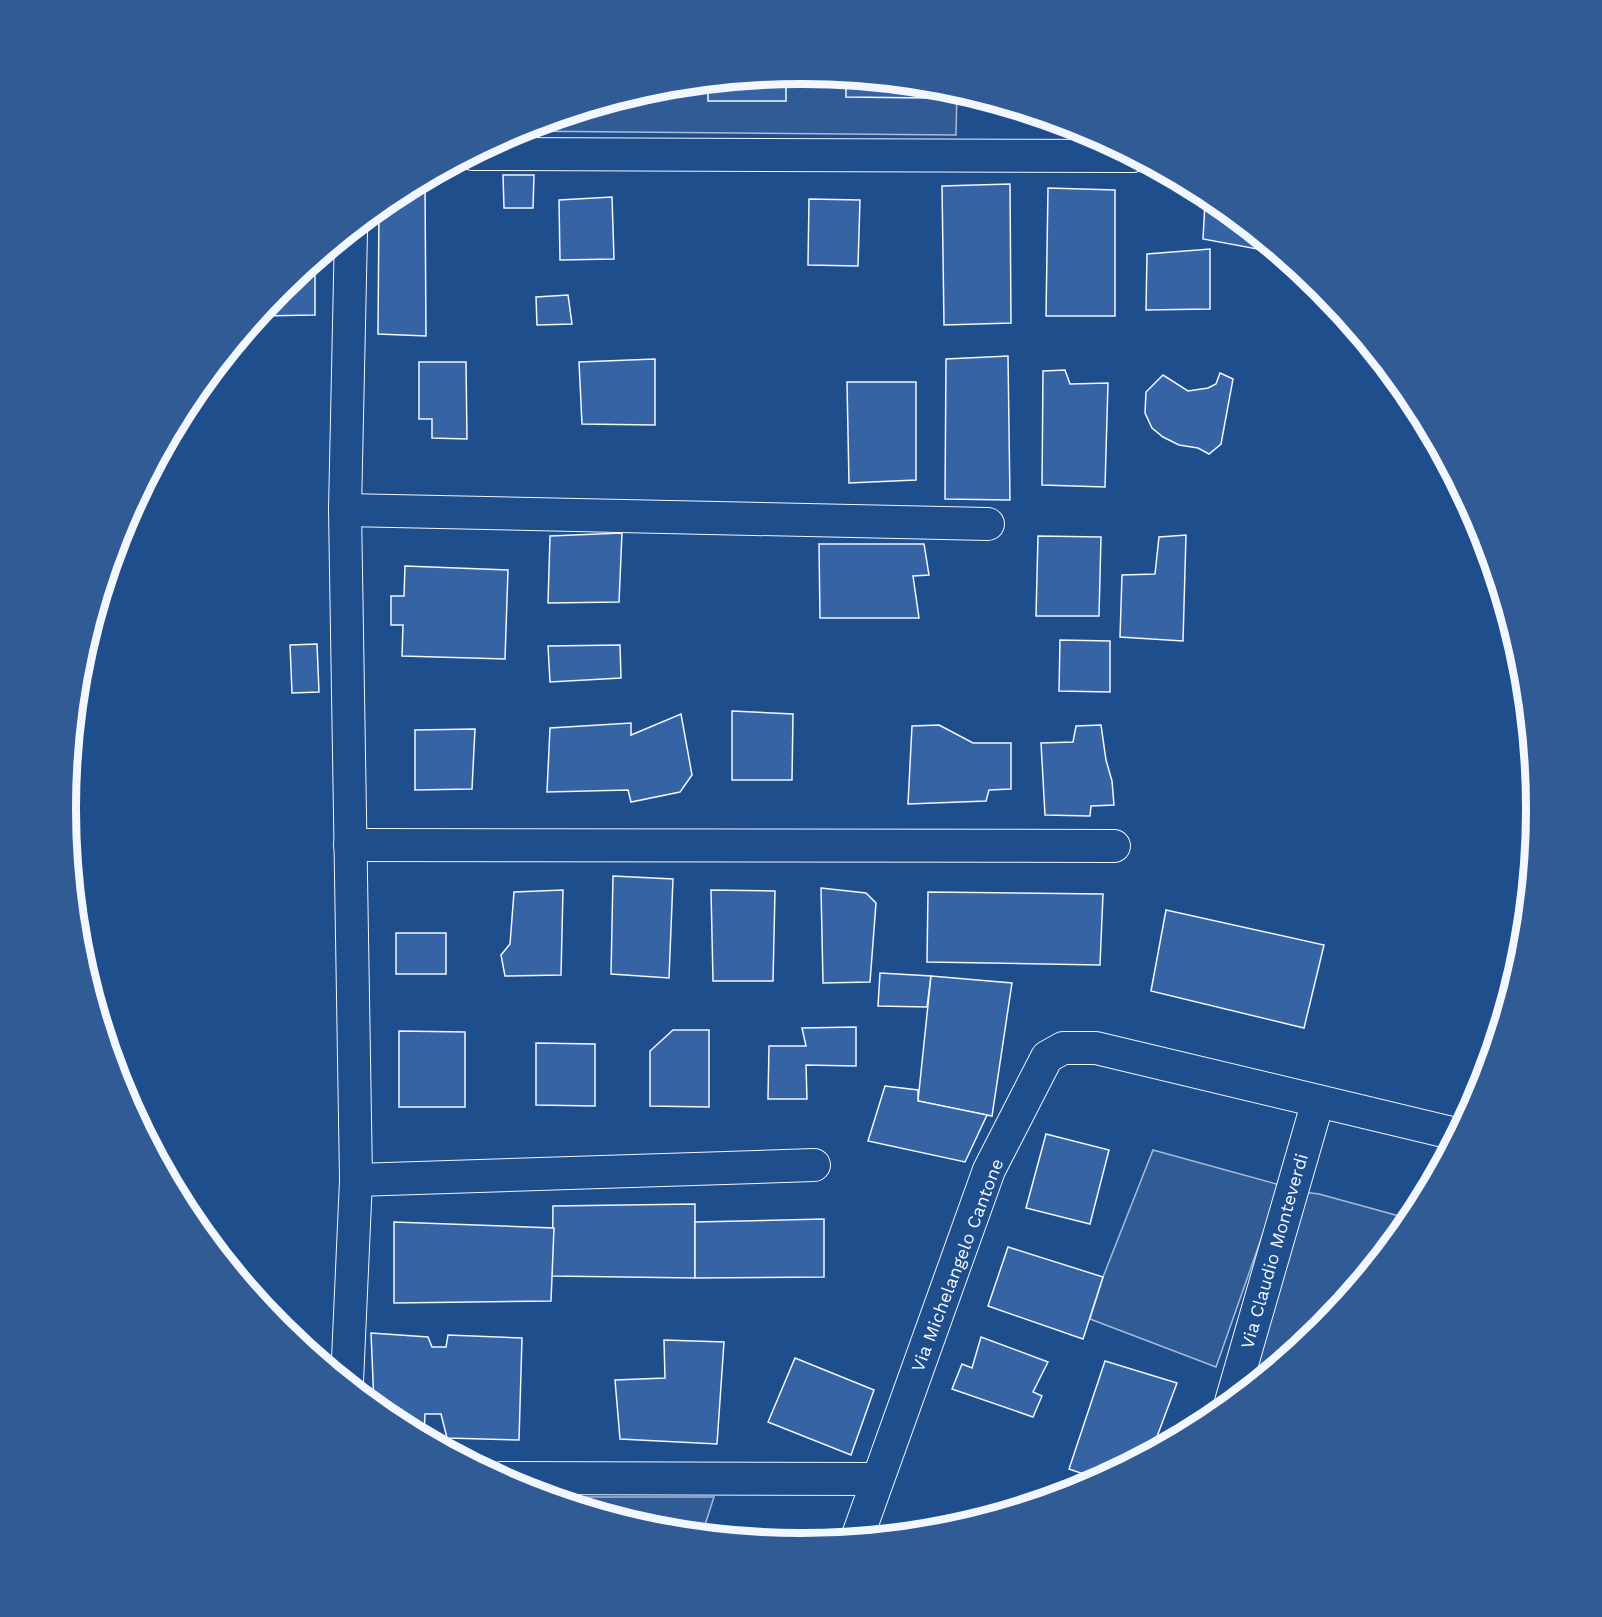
<svg xmlns="http://www.w3.org/2000/svg" width="1602" height="1617" viewBox="0 0 1602 1617" font-family="'Work Sans',sans-serif">
<rect width="100%" height="100%" fill="#1f4e8c"/>
<g fill="#305b95" stroke="#a8bbd7" stroke-width="1.5">
<polygon points="801,74 945,88 957,91 956,135 516,131 658,88"/>
<polygon points="1153,1150 1280,1185 1216,1367 1090,1319 1103,1277"/>
<polygon points="1303,1192 1319,1194 1410,1219 1320,1328 1253,1383"/>
<polygon points="549,1497 714,1497 702,1534 657,1529"/>
</g>
<g fill="#3563a3" stroke="#f2f6ff" stroke-width="1.5">
<polygon points="786,75 786,101 708,101 708,83"/>
<polygon points="846,78 928,86 928,98 846,97"/>
<polygon points="653,89 653,97 627,97"/>
<polygon points="503,175 534,175 533,208 504,208"/>
<polygon points="422,182 425,182 426,336 378,334 379,209 393,197"/>
<polygon points="1010,184 1011,323 944,325 942,186"/>
<polygon points="1048,188 1115,190 1115,316 1046,316"/>
<polygon points="612,197 614,259 560,260 559,200"/>
<polygon points="809,199 860,200 858,266 808,265"/>
<polygon points="1216,202 1259,238 1257,249 1203,239 1205,203"/>
<polygon points="1210,249 1210,309 1146,310 1147,254"/>
<polygon points="315,261 315,315 259,316 282,289"/>
<polygon points="568,295 572,324 537,325 536,297"/>
<polygon points="1008,356 1010,500 945,499 946,359"/>
<polygon points="655,359 655,425 582,424 579,362"/>
<polygon points="419,362 466,362 467,439 432,438 432,419 419,419"/>
<polygon points="1065,370 1070,384 1108,383 1105,487 1042,485 1043,371"/>
<polygon points="1220,373 1233,379 1221,444 1209,454 1198,448 1179,445 1163,437 1152,428 1145,413 1146,392 1163,375 1188,391 1208,388 1216,384"/>
<polygon points="847,382 916,382 916,480 849,483"/>
<polygon points="622,533 619,602 548,603 550,536"/>
<polygon points="1186,535 1183,641 1120,637 1122,575 1155,574 1159,537"/>
<polygon points="1038,536 1101,537 1099,616 1036,616"/>
<polygon points="819,544 924,544 929,575 913,576 919,618 820,618"/>
<polygon points="405,566 508,570 505,659 402,656 403,625 391,625 391,596 404,596"/>
<polygon points="1060,640 1110,641 1110,692 1059,691"/>
<polygon points="317,644 319,692 292,693 290,645"/>
<polygon points="620,645 621,678 550,682 548,646"/>
<polygon points="732,711 793,714 792,780 732,780"/>
<polygon points="681,714 692,775 680,792 631,802 628,790 547,792 550,728 631,723 631,735"/>
<polygon points="939,725 973,743 1011,743 1011,789 989,790 986,801 908,804 912,726"/>
<polygon points="1101,725 1106,760 1112,781 1114,805 1091,806 1090,816 1045,815 1041,743 1073,742 1076,726"/>
<polygon points="475,729 472,789 415,790 415,730"/>
<polygon points="613,876 673,879 669,978 611,974"/>
<polygon points="821,888 866,893 876,903 870,982 823,983"/>
<polygon points="563,890 561,975 505,976 501,955 510,944 514,892"/>
<polygon points="711,890 775,891 773,981 713,981"/>
<polygon points="928,892 1103,894 1100,965 927,962"/>
<polygon points="1166,910 1324,945 1304,1028 1151,991"/>
<rect x="396" y="933" width="50" height="41"/>
<polygon points="880,973 931,976 927,1007 878,1006"/>
<polygon points="931,976 1012,983 992,1116 918,1101"/>
<polygon points="856,1027 856,1066 806,1065 807,1099 768,1099 769,1046 806,1046 802,1028"/>
<polygon points="673,1030 709,1030 709,1107 650,1106 650,1051"/>
<polygon points="399,1031 465,1032 465,1107 399,1107"/>
<polygon points="536,1043 595,1044 595,1106 536,1105"/>
<polygon points="885,1086 918,1090 918,1101 987,1115 965,1162 868,1141"/>
<polygon points="1046,1134 1109,1150 1090,1224 1026,1208"/>
<polygon points="695,1204 695,1278 552,1276 553,1206"/>
<polygon points="824,1219 824,1277 695,1278 695,1222"/>
<polygon points="394,1222 554,1228 551,1301 394,1303"/>
<polygon points="1008,1247 1103,1277 1083,1339 988,1306"/>
<polygon points="371,1333 428,1337 432,1347 446,1347 448,1335 522,1338 519,1440 447,1438 441,1414 425,1414 424,1437 392,1419 374,1404"/>
<polygon points="981,1337 1048,1362 1033,1392 1042,1396 1033,1417 952,1389 962,1364 972,1368"/>
<polygon points="664,1340 724,1342 717,1444 620,1439 615,1380 665,1378"/>
<polygon points="795,1358 874,1390 851,1455 768,1422"/>
<polygon points="1105,1361 1177,1383 1152,1450 1098,1479 1069,1469"/>
</g>
<g fill="none" stroke-linecap="round" stroke-linejoin="round">
<g stroke="#f2f6ff" stroke-width="34">
<g id="street">
<polyline points="473,154 1133,156"/>
<polyline points="345,510 988,524"/>
<polyline points="350,845 1114,846"/>
<polyline points="356,1180 814,1165"/>
<polyline points="347,1382 356,1180 345,510 351,232"/>
<polyline points="1231,1402 1318,1101"/>
<polyline points="502,1478 877,1479"/>
<polyline points="857,1538 989,1170 1047,1057 1063,1048 1096,1048 1456,1134"/>
</g>
</g>
<use href="#street" stroke="#1f4e8c" stroke-width="32"/>
</g>
<g text-anchor="middle" dominant-baseline="central" stroke-width="4.5" stroke-linejoin="round" paint-order="stroke">
<g font-size="18" fill="#f2f6ff" stroke="#1f4e8c">
<text transform="translate(1274 1251) rotate(-74)">Via Claudio Monteverdi</text>
<text transform="translate(957 1265) rotate(-69)">Via Michelangelo Cantone</text>
</g>
</g>
<path d="M0 0H1602V1617H0ZM800 84H802A724 724 0 0 1 1526 808V809A724 724 0 0 1 802 1533H800A724 724 0 0 1 76 809V808A724 724 0 0 1 800 84Z" fill="#305b95" fill-rule="evenodd"/>
<path fill="none" stroke="#f2f6ff" stroke-width="8" d="M800 84H802A724 724 0 0 1 1526 808V809A724 724 0 0 1 802 1533H800A724 724 0 0 1 76 809V808A724 724 0 0 1 800 84Z"/>
</svg>
